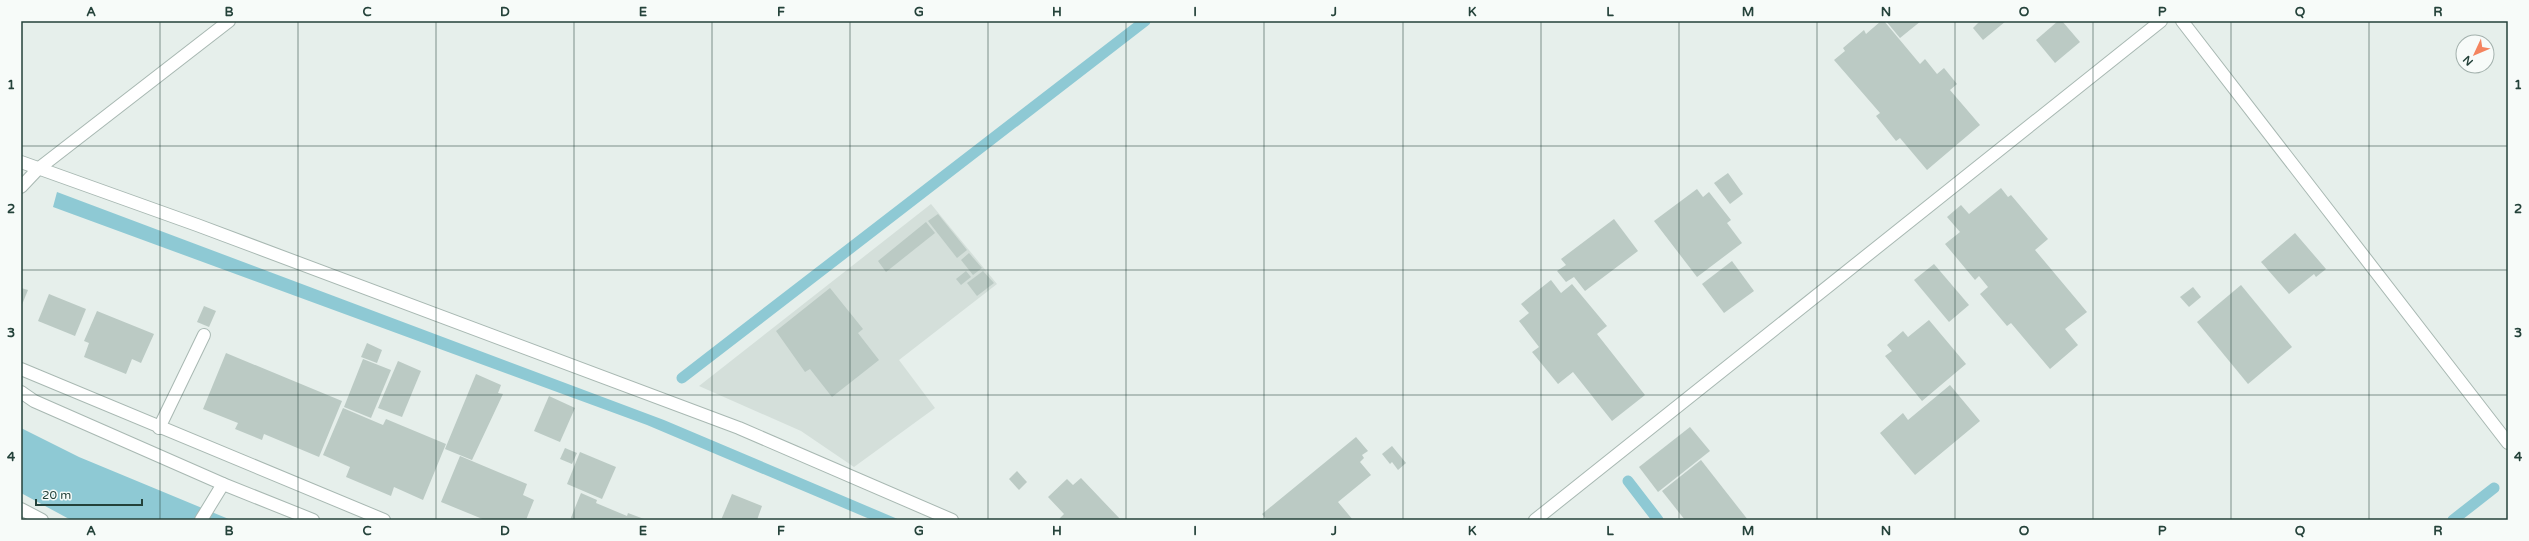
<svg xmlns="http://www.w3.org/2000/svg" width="2529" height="541" viewBox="0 0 2529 541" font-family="'Varela Round',sans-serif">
<rect width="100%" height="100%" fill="#e6efeb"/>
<polygon fill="#d4dfda" points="931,204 997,284 899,360 935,408 854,467 801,431 699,386"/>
<g fill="#8ec9d4">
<polygon points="57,192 664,420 900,520 872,520 647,425 53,207"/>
<polygon points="21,428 79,457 231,520 71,520 21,493"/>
</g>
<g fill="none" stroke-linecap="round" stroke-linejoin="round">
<g stroke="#8ec9d4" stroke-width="11">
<polyline points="682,378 1145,21"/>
<polyline points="1628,481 1658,520"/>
<polyline points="2453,520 2494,488"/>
</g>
</g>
<g fill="#bbcac4">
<polygon points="1881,21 1884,21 1920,64 1925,59 1937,74 1944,68 1957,84 1950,90 1980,125 1927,170 1900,138 1896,141 1876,116 1880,113 1834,60 1845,51 1843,48 1864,30 1866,34"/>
<polygon points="1886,21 1921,21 1900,38"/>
<polygon points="1980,21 2006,21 1983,40 1973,28"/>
<polygon points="2058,21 2062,21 2080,42 2055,63 2036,40"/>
<polygon points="1728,173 1743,194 1730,204 1714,183"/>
<polygon points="2001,188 2008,197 2011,195 2048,239 2035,250 2087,312 2065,329 2078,345 2050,369 2011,323 2007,326 1980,294 1988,287 1979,276 1975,280 1945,244 1960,232 1947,217 1961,205 1969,214"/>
<polygon points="1697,189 1703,197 1709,192 1731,220 1727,223 1742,243 1697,277 1654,221"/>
<polygon points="938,214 967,250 957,258 928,221"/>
<polygon points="1614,219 1638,251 1585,291 1574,277 1566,282 1557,271 1566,265 1561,259"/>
<polygon points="926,222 935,233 886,272 878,261"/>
<polygon points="2295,233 2326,269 2316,277 2314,274 2289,294 2261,262"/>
<polygon points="969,253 982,268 973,275 961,260"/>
<polygon points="1732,261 1754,291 1724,313 1702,284"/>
<polygon points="1934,264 1969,305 1949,322 1914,280"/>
<polygon points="966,271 971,277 961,285 956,279"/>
<polygon points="983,271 994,283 977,296 967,283"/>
<polygon points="1551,280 1561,293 1572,284 1607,326 1597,334 1645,395 1612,421 1573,372 1558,384 1532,352 1539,347 1519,321 1529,313 1521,304"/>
<polygon points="2241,285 2292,347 2248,384 2197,322"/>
<polygon points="2193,287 2201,297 2189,307 2180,297"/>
<polygon points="21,288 28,290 21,307"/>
<polygon points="830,288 863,329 858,333 879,360 832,397 810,369 805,372 776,331"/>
<polygon points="49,294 86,309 75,336 38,321"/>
<polygon points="204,306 216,311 209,327 197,322"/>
<polygon points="97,311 154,334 141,363 132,359 126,374 84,357 89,343 84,341"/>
<polygon points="1929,320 1966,364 1922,401 1885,356 1892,351 1887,345 1903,331 1908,337"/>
<polygon points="367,343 382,350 377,363 361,357"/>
<polygon points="226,353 342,401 319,457 264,434 262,440 235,429 238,423 203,409"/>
<polygon points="363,359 391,370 371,418 344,407"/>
<polygon points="398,361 421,371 402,417 378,408"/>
<polygon points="476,374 501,385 498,393 503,394 472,460 445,449"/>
<polygon points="1950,385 1980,421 1915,475 1880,433 1903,413 1908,420"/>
<polygon points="549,396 575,408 560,442 534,431"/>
<polygon points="343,408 383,425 386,419 446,444 423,500 394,487 391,496 346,477 350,467 323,455"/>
<polygon points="1690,427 1710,451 1658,492 1639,467"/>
<polygon points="1356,437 1368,451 1362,455 1364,458 1360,462 1371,475 1338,502 1353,520 1267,520 1262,514"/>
<polygon points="1392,446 1406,463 1398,470 1392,462 1390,464 1382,454"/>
<polygon points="565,448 577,453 572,464 560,459"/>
<polygon points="580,452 616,467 602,499 567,484"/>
<polygon points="460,456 527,484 523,495 534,500 526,520 485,520 441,502"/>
<polygon points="1701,460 1748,520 1685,520 1662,491"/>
<polygon points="1017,471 1027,482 1019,490 1009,479"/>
<polygon points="1081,478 1121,520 1058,520 1064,514 1048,497 1067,479 1073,485"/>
<polygon points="581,493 597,500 596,503 627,516 628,513 644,519 570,520"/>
<polygon points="732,494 762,506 757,520 721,520"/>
</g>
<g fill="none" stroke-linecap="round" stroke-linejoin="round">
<g stroke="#a8b8b2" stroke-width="14">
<polyline id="service" points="159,428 204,335"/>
</g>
<g stroke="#a8b8b2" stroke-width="14">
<g id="minor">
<polyline points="21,162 197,225 739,428 952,520"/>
<polyline points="21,187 38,169 229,21"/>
<polyline points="21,369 384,520"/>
<polyline points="21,392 34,401 223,484 313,520"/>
<polyline points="21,509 42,520"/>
<polyline points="201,520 223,484"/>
<polyline points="1535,520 2161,21"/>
</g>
</g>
<g stroke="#a8b8b2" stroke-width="14">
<polyline id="tertiary" points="2182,21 2508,443"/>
</g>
<use href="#service" stroke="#fff" stroke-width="12"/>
<use href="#minor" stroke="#fff" stroke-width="12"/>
<use href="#tertiary" stroke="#fff" stroke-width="12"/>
</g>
<path fill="none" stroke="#24423a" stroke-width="1" stroke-opacity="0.55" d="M160,21V520M298,21V520M436,21V520M574,21V520M712,21V520M850,21V520M988,21V520M1126,21V520M1264,21V520M1403,21V520M1541,21V520M1679,21V520M1817,21V520M1955,21V520M2093,21V520M2231,21V520M2369,21V520M21,146H2508M21,270H2508M21,395H2508"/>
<rect width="2529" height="541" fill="none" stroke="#f7fbf9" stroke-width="44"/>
<g transform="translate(2475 54) rotate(226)"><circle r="19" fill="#f7fbf9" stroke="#a3b1ad"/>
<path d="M0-3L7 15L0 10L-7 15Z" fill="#f4845f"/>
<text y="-6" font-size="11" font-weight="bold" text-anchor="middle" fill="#24423a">N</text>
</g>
<path d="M36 499v6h106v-6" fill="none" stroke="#24423a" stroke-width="2"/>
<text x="42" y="499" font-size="12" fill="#24423a" stroke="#f7fbf9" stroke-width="3" paint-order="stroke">20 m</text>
<rect x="22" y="22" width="2485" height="497" fill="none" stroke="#24423a" stroke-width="1.5"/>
<g font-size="13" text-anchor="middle" font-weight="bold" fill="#24423a">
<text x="91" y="16">A</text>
<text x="229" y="16">B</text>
<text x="367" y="16">C</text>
<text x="505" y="16">D</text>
<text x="643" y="16">E</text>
<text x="781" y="16">F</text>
<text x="919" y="16">G</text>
<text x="1057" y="16">H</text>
<text x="1195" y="16">I</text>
<text x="1334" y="16">J</text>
<text x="1472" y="16">K</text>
<text x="1610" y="16">L</text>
<text x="1748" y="16">M</text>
<text x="1886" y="16">N</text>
<text x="2024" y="16">O</text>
<text x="2162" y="16">P</text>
<text x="2300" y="16">Q</text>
<text x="2438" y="16">R</text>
<text x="11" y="89">1</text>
<text x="2518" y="89">1</text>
<text x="11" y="213">2</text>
<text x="2518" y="213">2</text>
<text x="11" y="337">3</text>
<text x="2518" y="337">3</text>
<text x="11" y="461">4</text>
<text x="2518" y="461">4</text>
<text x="91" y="535">A</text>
<text x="229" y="535">B</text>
<text x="367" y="535">C</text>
<text x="505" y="535">D</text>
<text x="643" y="535">E</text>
<text x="781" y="535">F</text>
<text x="919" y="535">G</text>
<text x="1057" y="535">H</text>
<text x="1195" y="535">I</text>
<text x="1334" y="535">J</text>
<text x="1472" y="535">K</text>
<text x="1610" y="535">L</text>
<text x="1748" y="535">M</text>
<text x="1886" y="535">N</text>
<text x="2024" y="535">O</text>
<text x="2162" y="535">P</text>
<text x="2300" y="535">Q</text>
<text x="2438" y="535">R</text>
</g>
</svg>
